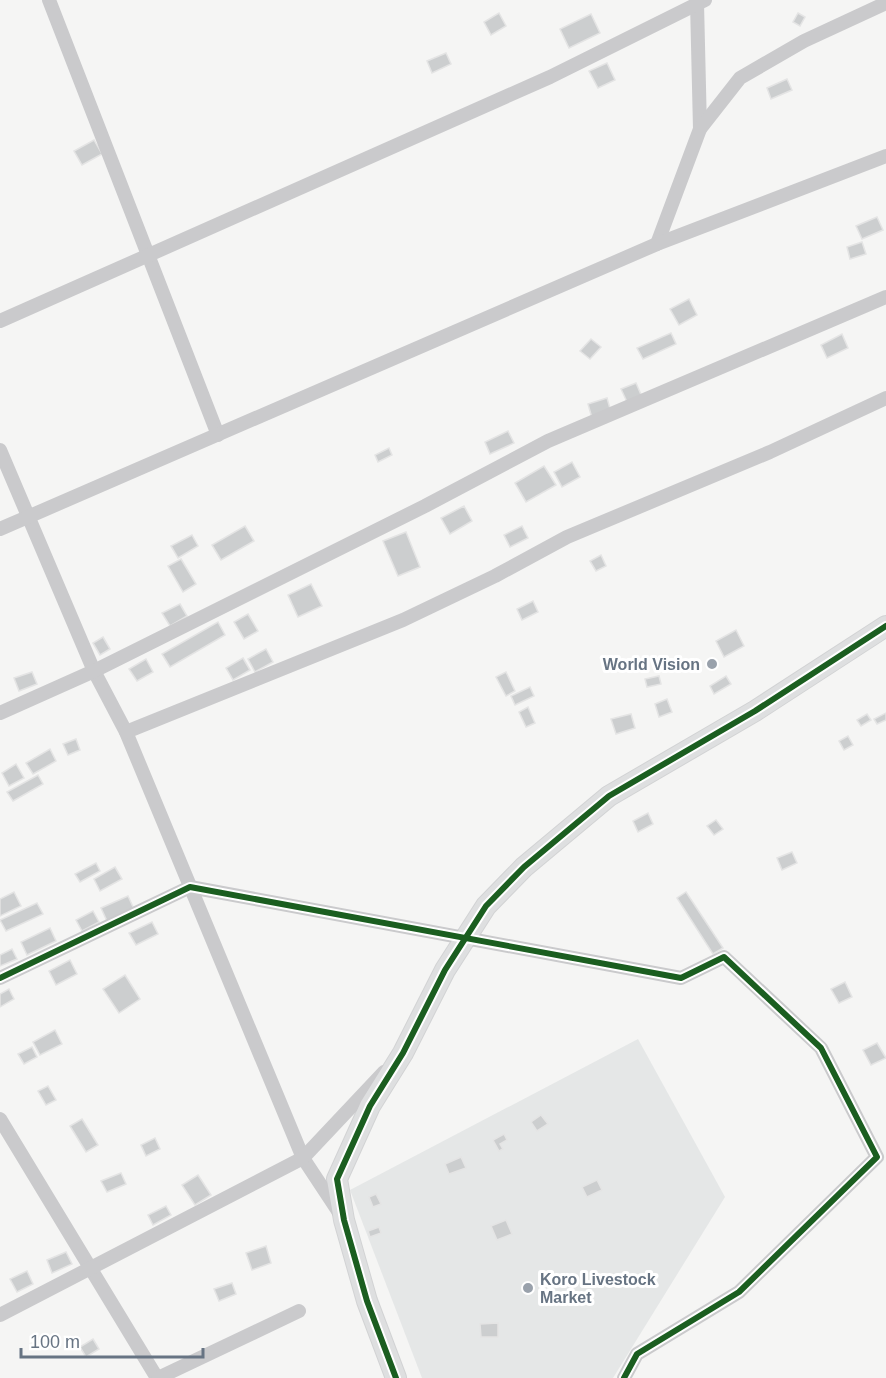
<svg xmlns="http://www.w3.org/2000/svg" width="886" height="1378" viewBox="0 0 886 1378" font-family="Arial,sans-serif">
<rect width="100%" height="100%" fill="#f5f5f4"/>
<polygon fill="#e5e7e7" points="638,1039 725,1197 613,1378 422,1378 350,1190"/>
<g fill="#cccecf" stroke="#e4e4e4" stroke-width="1.5">
<polygon points="499,13 506,26 491,35 484,22"/>
<polygon points="798,13 805,17 800,26 793,22"/>
<polygon points="591,14 600,33 569,48 560,29"/>
<polygon points="446,53 451,64 432,73 427,61"/>
<polygon points="607,63 615,80 598,88 589,71"/>
<polygon points="787,79 792,90 771,99 767,88"/>
<polygon points="94,140 102,154 82,165 74,151"/>
<polygon points="877,217 883,230 862,239 856,226"/>
<polygon points="862,242 866,254 850,259 847,247"/>
<polygon points="689,299 697,315 679,325 670,309"/>
<polygon points="671,333 676,344 643,359 637,348"/>
<polygon points="842,334 848,348 827,358 821,345"/>
<polygon points="591,339 601,347 590,359 580,351"/>
<polygon points="636,383 642,397 628,404 621,389"/>
<polygon points="607,398 611,412 592,418 588,404"/>
<polygon points="508,431 514,443 490,454 485,442"/>
<polygon points="389,448 392,455 378,462 375,455"/>
<polygon points="572,462 580,477 562,487 554,472"/>
<polygon points="544,466 556,485 526,502 515,483"/>
<polygon points="464,506 472,521 450,534 441,518"/>
<polygon points="245,526 254,541 221,560 212,545"/>
<polygon points="522,526 528,538 510,547 504,535"/>
<polygon points="406,532 420,567 398,576 383,541"/>
<polygon points="192,535 198,546 178,558 171,546"/>
<polygon points="601,555 606,566 596,571 590,561"/>
<polygon points="181,559 196,584 183,592 168,566"/>
<polygon points="311,584 322,606 298,617 288,595"/>
<polygon points="533,601 538,612 522,620 517,609"/>
<polygon points="180,604 187,616 170,626 162,613"/>
<polygon points="248,614 258,631 244,639 234,622"/>
<polygon points="218,622 225,635 170,667 162,654"/>
<polygon points="736,630 744,646 724,657 716,641"/>
<polygon points="103,637 110,649 100,655 93,643"/>
<polygon points="266,649 273,662 255,672 248,659"/>
<polygon points="243,658 250,670 233,680 226,668"/>
<polygon points="146,659 153,672 137,681 129,669"/>
<polygon points="32,672 37,684 19,691 14,678"/>
<polygon points="506,672 515,691 506,696 496,677"/>
<polygon points="659,676 661,684 647,687 645,679"/>
<polygon points="726,676 731,684 714,694 710,686"/>
<polygon points="530,687 534,696 515,705 511,696"/>
<polygon points="667,699 672,712 659,717 655,704"/>
<polygon points="528,707 535,723 526,727 519,712"/>
<polygon points="886,713 886,720 877,724 874,719"/>
<polygon points="631,714 635,728 616,734 611,719"/>
<polygon points="867,714 871,720 861,726 857,720"/>
<polygon points="848,736 853,745 844,750 839,741"/>
<polygon points="76,739 80,750 68,755 63,744"/>
<polygon points="50,749 56,761 33,774 26,763"/>
<polygon points="16,764 24,778 9,786 2,773"/>
<polygon points="38,775 43,784 13,801 7,792"/>
<polygon points="648,813 653,824 638,832 633,821"/>
<polygon points="716,820 723,829 714,835 707,826"/>
<polygon points="792,852 797,863 782,870 777,858"/>
<polygon points="96,863 100,871 80,882 75,874"/>
<polygon points="115,867 122,879 100,891 94,879"/>
<polygon points="14,892 21,906 0,916 0,899"/>
<polygon points="686,892 723,948 713,954 677,898"/>
<polygon points="128,896 134,909 107,921 101,908"/>
<polygon points="37,903 43,914 6,931 0,920"/>
<polygon points="93,911 99,922 82,931 76,920"/>
<polygon points="152,922 158,934 136,945 129,933"/>
<polygon points="50,928 56,941 27,955 21,942"/>
<polygon points="12,949 17,959 0,966 0,955"/>
<polygon points="70,960 77,974 56,985 49,971"/>
<polygon points="125,975 140,999 119,1013 103,989"/>
<polygon points="845,982 852,997 839,1003 831,989"/>
<polygon points="9,989 14,999 0,1007 0,994"/>
<polygon points="55,1030 62,1044 40,1055 33,1042"/>
<polygon points="877,1043 886,1058 871,1065 863,1050"/>
<polygon points="32,1047 37,1057 24,1064 18,1054"/>
<polygon points="48,1086 56,1100 46,1105 38,1091"/>
<polygon points="541,1115 548,1124 537,1131 531,1122"/>
<polygon points="82,1119 98,1145 86,1152 70,1126"/>
<polygon points="504,1134 507,1140 500,1144 503,1149 499,1151 493,1140"/>
<polygon points="155,1138 160,1149 146,1156 141,1145"/>
<polygon points="461,1157 466,1168 449,1174 445,1164"/>
<polygon points="121,1173 126,1184 107,1192 101,1181"/>
<polygon points="198,1175 211,1195 195,1205 182,1185"/>
<polygon points="597,1180 602,1190 587,1197 582,1187"/>
<polygon points="376,1194 381,1204 373,1207 369,1197"/>
<polygon points="166,1206 171,1215 153,1225 148,1215"/>
<polygon points="506,1220 512,1234 497,1240 491,1226"/>
<polygon points="379,1227 381,1233 370,1237 368,1231"/>
<polygon points="266,1246 271,1263 252,1270 246,1253"/>
<polygon points="66,1252 72,1264 52,1273 47,1260"/>
<polygon points="27,1271 33,1284 17,1292 10,1279"/>
<polygon points="232,1283 236,1294 219,1301 214,1289"/>
<polygon points="498,1323 498,1337 481,1337 480,1324"/>
<polygon points="93,1339 99,1349 86,1357 80,1347"/>
</g>
<g fill="none" stroke-linecap="round" stroke-linejoin="round">
<g stroke="#d2d3d4" stroke-width="22">
<polyline id="secondary" points="396,1378 367,1301 344,1220 337,1179 370,1106 403,1053 445,970 486,906 524,867 609,796 755,711 886,626"/>
</g>
<g stroke="#cacacc" stroke-width="14">
<polyline points="49,0 218,435"/>
<polyline points="697,3 700,129"/>
<polyline points="657,244 700,129 740,78 804,41 886,3"/>
<polyline points="0,321 550,77 705,0"/>
<polyline points="0,450 94,671 126,732 303,1158 340,1214"/>
<polyline points="0,529 657,244 886,156"/>
<polyline points="0,713 94,671 425,506 548,441 886,297"/>
<polyline points="126,732 403,620 495,576 567,537 770,452 886,398"/>
<polyline points="0,978 190,887 681,978 724,957 821,1048 877,1157 739,1292 637,1354 624,1378"/>
<polyline points="0,1119 157,1378"/>
<polyline points="0,1315 303,1158 384,1072"/>
<polyline points="158,1378 299,1311"/>
</g>
<use href="#secondary" stroke="#dedfe0" stroke-width="20"/>
<g stroke="#fff" stroke-width="10">
<g id="cycleway">
<polyline points="0,978 190,887 681,978 724,957 821,1048 877,1157 739,1292 637,1354 624,1378"/>
<polyline points="396,1378 367,1301 344,1220 337,1179 370,1106 403,1053 445,970 486,906 524,867 609,796 755,711 886,626"/>
</g>
</g>
<use href="#cycleway" stroke="#1b5e20" stroke-width="6"/>
</g>
<g fill="#99a1ab" stroke="#fff" stroke-width="2">
<circle cx="712" cy="664" r="6"/>
<circle cx="528" cy="1288" r="6"/>
</g>
<g text-anchor="middle" dominant-baseline="central" stroke-width="6" stroke-linejoin="round" paint-order="stroke">
<g font-size="16" font-weight="bold" fill="#677483" stroke="#fff" text-anchor="end">
<text x="700" y="664">World Vision</text>
<text x="540" y="1279" text-anchor="start">Koro Livestock<tspan x="540" dy="18">Market</tspan></text>
</g>
</g>
<path d="M21 1348v9h182v-9" fill="none" stroke="#677483" stroke-width="3"/>
<text x="30" y="1348" font-size="18" fill="#677483" stroke="#ffffff" stroke-width="4.5" paint-order="stroke">100 m</text>
</svg>
